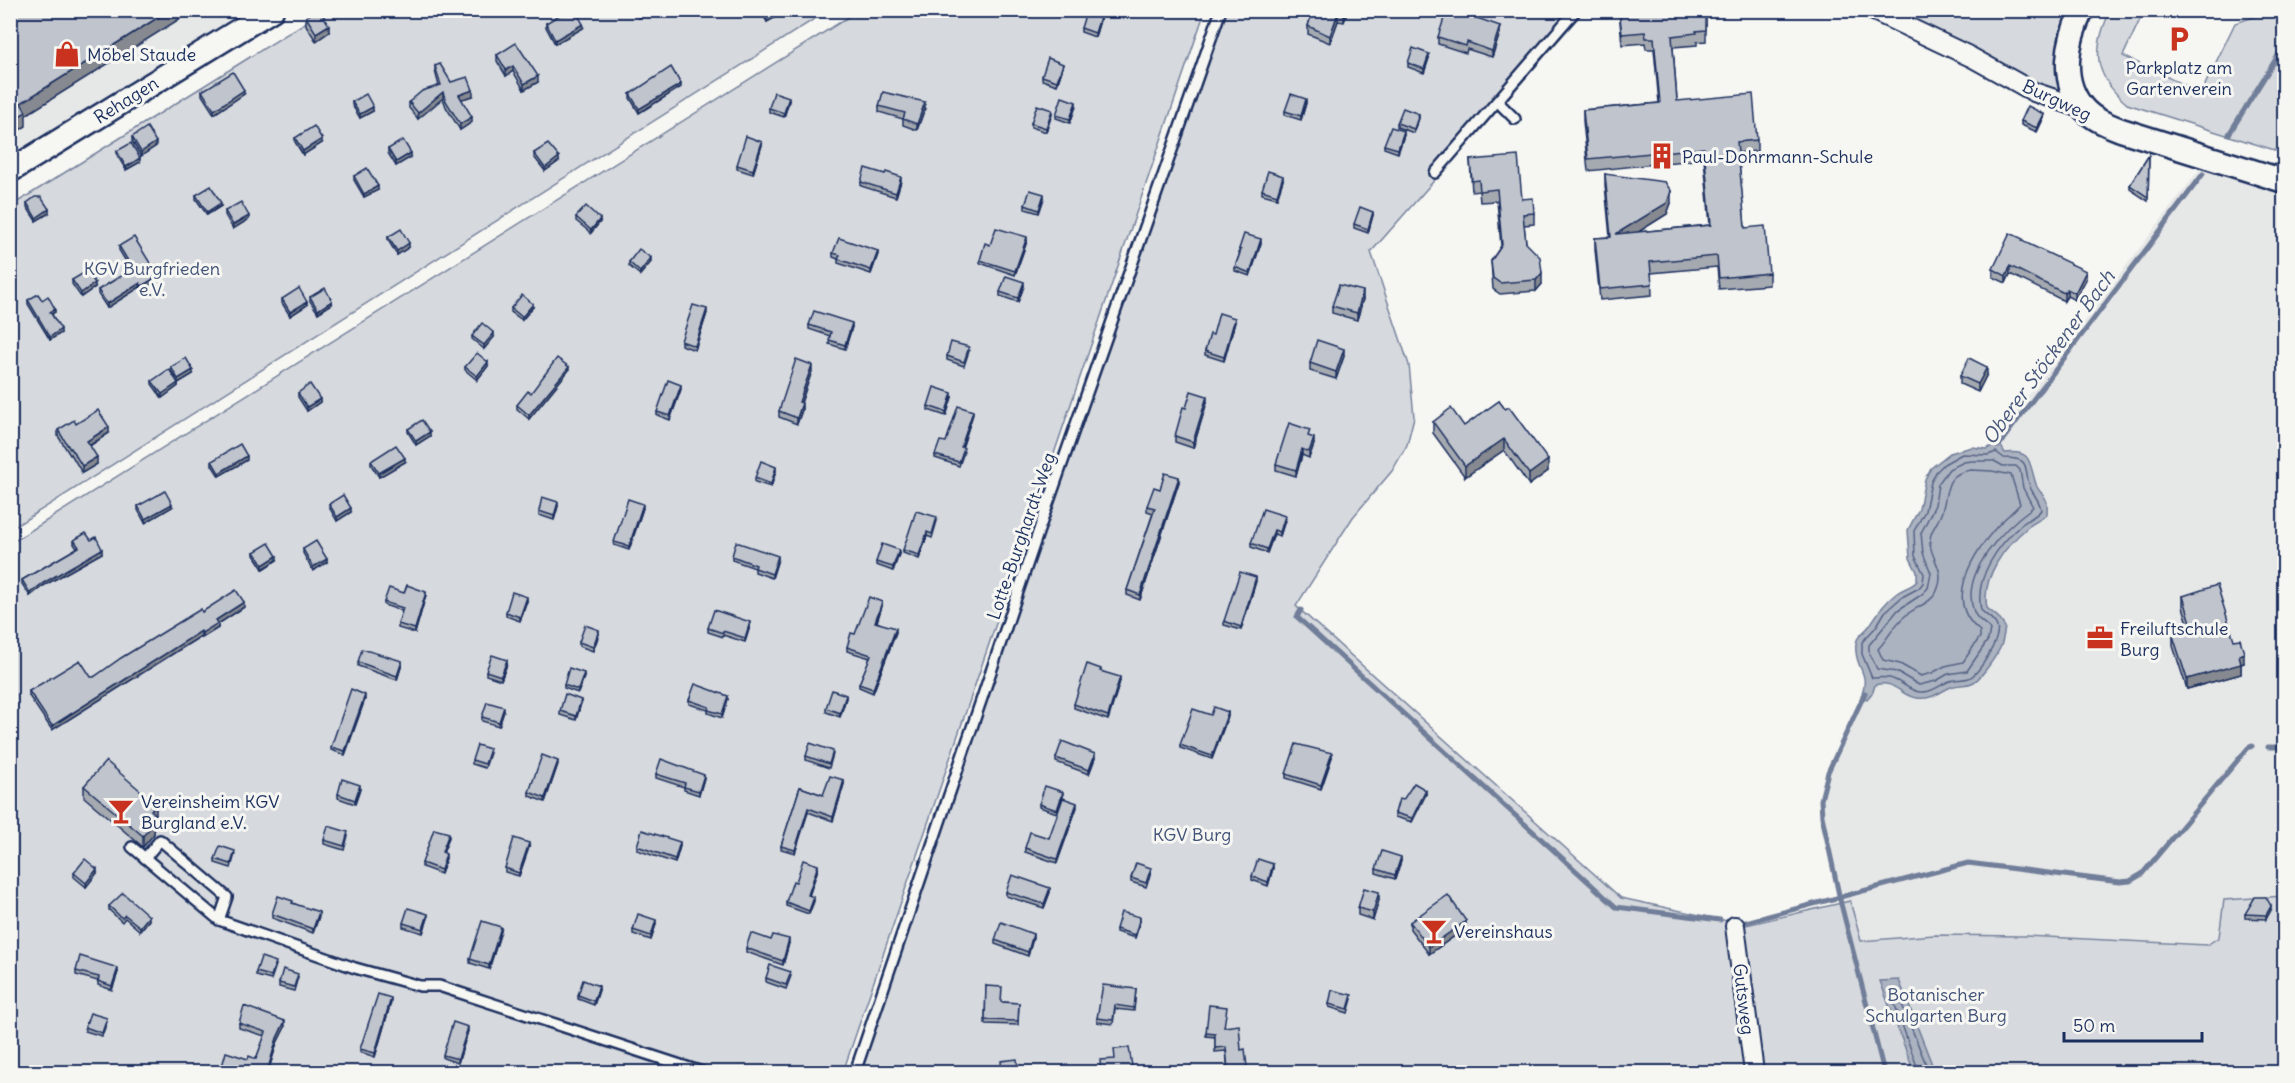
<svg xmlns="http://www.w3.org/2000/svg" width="2295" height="1083" viewBox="0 0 2295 1083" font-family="Delius,sans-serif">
<rect width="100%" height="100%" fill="#f6f6f2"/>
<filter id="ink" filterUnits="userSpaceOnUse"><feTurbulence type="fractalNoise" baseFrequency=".0167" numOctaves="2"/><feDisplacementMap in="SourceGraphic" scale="12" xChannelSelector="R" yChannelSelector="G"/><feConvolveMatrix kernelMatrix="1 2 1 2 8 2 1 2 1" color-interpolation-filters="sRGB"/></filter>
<g filter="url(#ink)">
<g fill="#e6e7e7">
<polygon points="11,11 246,11 11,157"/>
<polygon points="2200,169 2284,191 2284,1072 1746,925 1838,904 1819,818 1819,793 1827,770 1861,697 1867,699 1873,692 1875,685 1882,683 1892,685 1914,699 1943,693 1951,687 1972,684 1998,617 1987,608 1985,596 1992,571 2010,545 2024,530 2047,514 2046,500 2035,484 2032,463 2005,453 2001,440 1998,441 2001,430"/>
</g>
<g fill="#d6d9dd" stroke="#78849e" stroke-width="1.5">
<polygon points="324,11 827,11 11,529 11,206"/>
<polygon points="858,11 1205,11 843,1072 11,1072 11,543"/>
<polygon points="1221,11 1584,11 1371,252 1409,365 1414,417 1407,445 1392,471 1353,517 1296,606 1621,898 1746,925 1850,901 1861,941 1934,935 2026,936 2207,945 2219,937 2224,900 2284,896 2284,1072 860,1072"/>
<polygon points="1838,11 2082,11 2070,40 2086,108 1874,21"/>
<path d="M2110,11H2144L2123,56L2201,93L2235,23L2260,15L2257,11H2284V153L2127,104C2093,75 2092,50 2110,11Z"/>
</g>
<g fill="#abb2c0" stroke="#717e99" stroke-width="1.5">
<path d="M2001,440L2004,441L2001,446L2005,453C2033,449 2029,464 2036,484C2037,490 2044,494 2046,500C2048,503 2047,510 2047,514C2041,520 2034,522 2028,527C2005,546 1981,577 1987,608L1998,617L2005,627C2004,633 2003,640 2001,646C1997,655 1982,677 1974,682C1967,686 1958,684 1951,687C1940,692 1931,700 1917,698C1901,697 1895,679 1875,685L1873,692L1867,699L1861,697C1870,673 1858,672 1856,652C1854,635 1862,636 1870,625C1878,613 1885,602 1897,593C1904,588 1912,587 1917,581V572L1910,558L1908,530L1919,509L1925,479L1931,468L1950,453L1972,447L1987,449Z"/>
<polygon points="1899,980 1935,1072 1914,1072 1880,981"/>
</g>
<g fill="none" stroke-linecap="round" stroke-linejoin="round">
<g stroke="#556385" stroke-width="1.5">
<path d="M1996,452L2004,458C2034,458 2022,469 2031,489C2035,497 2040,501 2041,510C2037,516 2028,519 2022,524C1998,545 1974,577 1981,610C1986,616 1995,619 1997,627C2001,638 1979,674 1969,678C1963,680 1956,679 1950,681C1939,685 1932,693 1920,692C1911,692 1903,683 1895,680C1887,676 1880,678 1872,678L1862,654V642L1876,627L1885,612L1902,597L1919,588L1923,583L1924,574L1915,556L1914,531L1925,511L1931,482L1936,472L1944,464L1962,454L1988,455Z"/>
<path d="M1972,461H1994L2003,466H2016L2020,470L2023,488L2033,507C2005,527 1959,573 1974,612C1977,620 1985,623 1990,629L1988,640L1967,671L1948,674L1936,681L1919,685L1897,672L1877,669L1869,652V645L1898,610L1921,595L1928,588L1931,573L1923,553L1921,533L1935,505L1938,484L1949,469L1964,462Z"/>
<path d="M1971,470L1992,471L2011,475L2020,504C2012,513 2002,520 1994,530C1970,558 1944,603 1980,631V637L1963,662L1945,666L1932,673L1921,676L1900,664L1883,660L1878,649C1888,639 1893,626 1904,617C1915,606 1933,604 1938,588C1945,570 1932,560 1930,544C1929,531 1937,525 1941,514C1949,494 1942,474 1971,470Z"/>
<polyline points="1919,1072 1891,994 1893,990 1897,992 1929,1072"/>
</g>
<g stroke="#717e99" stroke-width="5">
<polyline points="2229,134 2284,46"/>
<polyline points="1998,446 2203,174"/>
<polyline points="1301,610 1297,617 1616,907 1720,920"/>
<polyline points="1865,693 1828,772 1821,800 1822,816 1841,904 1884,1072"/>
<polyline points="2268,747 2284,747"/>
<polyline points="1746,922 1968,863 2120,882 2130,881 2142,874 2248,748 2252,746"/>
</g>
<g stroke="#1b2f5e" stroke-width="14">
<g id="service">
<polyline points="1498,102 1515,119"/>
<polyline points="1435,173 1576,10"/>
<polyline points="132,847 219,920 355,968 420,986 439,986 702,1072"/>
<polyline points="145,858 160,840 227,897 219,920"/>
<polyline points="855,1072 1040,527 1221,10"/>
</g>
</g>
<g stroke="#1b2f5e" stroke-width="22">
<g id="minor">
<polyline points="1872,10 1971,57 2034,92 2084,109"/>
<polyline points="1735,926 1754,1072"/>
</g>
</g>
<g stroke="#1b2f5e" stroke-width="27">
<g id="tertiary">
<path d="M2082,10C2067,41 2059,81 2084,109C2094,120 2108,125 2121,130L2284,181"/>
<polyline points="10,171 272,10"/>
</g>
</g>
<use href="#service" stroke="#f6f6f2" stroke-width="9"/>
<use href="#minor" stroke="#f6f6f2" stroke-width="18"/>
<use href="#tertiary" stroke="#f6f6f2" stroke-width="22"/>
</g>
<g fill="#a5a9b0" stroke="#1b2f5e" stroke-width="1.5">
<polygon points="760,10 792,10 786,14 785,12 767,22"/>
<polygon points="1313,10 1348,10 1344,22 1338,21 1330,43 1308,34 1308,26"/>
<polygon points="1619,10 1706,10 1706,41 1697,42 1697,45 1673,47 1677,101 1757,140 1757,151 1738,153 1745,228 1769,273 1769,285 1719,289 1717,267 1651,273 1652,295 1600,300 1595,249 1595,238 1610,237 1605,185 1605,174 1671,203 1667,214 1638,232 1710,225 1704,159 1588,171 1583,121 1583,110 1659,103 1654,49 1646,49 1645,43 1622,45"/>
<polygon points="1451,13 1476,18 1500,33 1492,57 1467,49 1466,53 1438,44 1438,37"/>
<polygon points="306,17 329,32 316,41 306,25"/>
<polygon points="1100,20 1095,37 1081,32 1081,28"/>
<polygon points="546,23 583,28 555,44 546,27"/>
<polygon points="497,55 538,82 524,90 513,71 506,76 497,61"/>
<polygon points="1429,58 1424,73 1408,67 1408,63"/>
<polygon points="435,66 451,82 473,96 461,99 472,122 460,130 446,107 443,98 418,119 409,108 409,102 439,86 435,71"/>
<polygon points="1063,67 1057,85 1042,80 1042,76"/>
<polygon points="681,87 639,113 630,98 630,94"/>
<polygon points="202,91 244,94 214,114 202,95"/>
<polygon points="789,101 784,117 769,112 769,108"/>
<polygon points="352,102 373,111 360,118 352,105"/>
<polygon points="1306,103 1301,120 1285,115 1285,111"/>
<polygon points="879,106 925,108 917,130 903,125 903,119 879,112"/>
<polygon points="1076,106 1070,123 1056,118 1056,115"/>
<polygon points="1052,114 1046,132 1031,127 1031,123"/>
<polygon points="2044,117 2037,132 2021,125 2021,121"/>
<polygon points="1419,118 1414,133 1397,127 1397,123"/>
<polygon points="1404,135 1398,153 1384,148 1384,145"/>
<polygon points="132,137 156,146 141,156 132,141"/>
<polygon points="295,138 322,143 303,155 295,142"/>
<polygon points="762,145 753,174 737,169 737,165"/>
<polygon points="388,149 411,157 396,166 388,153"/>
<polygon points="117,151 140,162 126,170 117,155"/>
<polygon points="534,153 559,161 545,171 534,157"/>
<polygon points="2149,155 2148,201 2130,189 2130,185"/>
<polygon points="1470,160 1522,199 1534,213 1534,224 1524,225 1526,243 1542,284 1536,291 1500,294 1493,289 1491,261 1501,246 1497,201 1480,202 1479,191 1472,192"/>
<polygon points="354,176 378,190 364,197 354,180"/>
<polygon points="1283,180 1277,198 1262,194 1262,190"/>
<polygon points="901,181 896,197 861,186 861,182"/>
<polygon points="196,195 221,206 207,215 196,199"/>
<polygon points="1044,198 1039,213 1025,209 1025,205"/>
<polygon points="27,203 49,213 36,221 27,207"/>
<polygon points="225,211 249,219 233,229 225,215"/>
<polygon points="1373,215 1368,233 1354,228 1354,224"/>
<polygon points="576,217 600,222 591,233 576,221"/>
<polygon points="388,237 409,247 397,255 388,240"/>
<polygon points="1027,241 1015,275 980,263 980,260"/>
<polygon points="2023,242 2086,279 2075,300 2067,296 2064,301 2010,274 2006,283 1993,277 1993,269"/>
<polygon points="1261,243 1250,276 1235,271 1235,267 1240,253 1239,253 1239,249"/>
<polygon points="119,246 158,280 142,290 140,287 107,308 98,294 98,290 131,270 119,250"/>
<polygon points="833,253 878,254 871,274 838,263 838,259 833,257"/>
<polygon points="629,262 651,262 640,275 629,266"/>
<polygon points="72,280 95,287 81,297 72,284"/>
<polygon points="1024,286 1018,302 1000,296 1000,292"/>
<polygon points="310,297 332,304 318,313 310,301"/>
<polygon points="282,299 307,305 290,316 282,303"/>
<polygon points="1363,299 1357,320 1332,313 1332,306"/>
<polygon points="28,300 42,300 55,312 52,314 61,333 50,340 28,304"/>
<polygon points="533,307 522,320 511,312 511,308"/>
<polygon points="707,313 695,350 681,345 681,341"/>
<polygon points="1235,322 1224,361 1205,355 1205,351 1213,335"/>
<polygon points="809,325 852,327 845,349 829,344 830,336 809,329"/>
<polygon points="472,336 494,337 484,349 472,339"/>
<polygon points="969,351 964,366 947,360 947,356"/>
<polygon points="1344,356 1336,379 1310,371 1310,363"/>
<polygon points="488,366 477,380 465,370 465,367"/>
<polygon points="171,367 193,374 178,383 178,386 162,398 152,384 152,381 176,378 171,371"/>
<polygon points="569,370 529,419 517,409 517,405 531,393"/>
<polygon points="812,371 801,403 802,410 797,424 779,417 779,411"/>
<polygon points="1987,374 1978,392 1960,384 1960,376"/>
<polygon points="681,389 670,420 657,415 657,412"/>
<polygon points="298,393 320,402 307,411 298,397"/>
<polygon points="952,397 946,416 928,410 928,406"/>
<polygon points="1499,401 1548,471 1529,485 1504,450 1465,477 1433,433 1433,422 1464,426"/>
<polygon points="1207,402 1193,448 1175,442 1175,436 1186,408"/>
<polygon points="973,414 962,448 964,452 959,466 935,458 935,455 946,442"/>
<polygon points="76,424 109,433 90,446 97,464 82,473 71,454 70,455 58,436 58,430"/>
<polygon points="408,429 430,436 416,445 408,432"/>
<polygon points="1310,437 1314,444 1309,458 1302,455 1296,476 1276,470 1276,464"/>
<polygon points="247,460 219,476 212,465 212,461"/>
<polygon points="371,461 405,462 379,477 371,465"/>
<polygon points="776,471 771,487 755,482 755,478"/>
<polygon points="1179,482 1140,600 1127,595 1127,590 1153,513 1147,511 1147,506 1160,489"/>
<polygon points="329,504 351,512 337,521 329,507"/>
<polygon points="138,506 172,507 145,523 138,510"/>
<polygon points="558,506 554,520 539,515 539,511"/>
<polygon points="643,508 629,550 614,545 614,542"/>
<polygon points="1285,520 1280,536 1274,534 1267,553 1251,547 1251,543"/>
<polygon points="937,521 932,538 927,536 919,559 903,553 903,550"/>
<polygon points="74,540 91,540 102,553 43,586 30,596 22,584 22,580 77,548 74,544"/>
<polygon points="303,549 327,562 313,571 303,553"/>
<polygon points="254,552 277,560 263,569 254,555"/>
<polygon points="899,554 893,571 876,565 876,562"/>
<polygon points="732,556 778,559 772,578 755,572 755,568 732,560"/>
<polygon points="1256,581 1241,630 1224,625 1224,621"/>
<polygon points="404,593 426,595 415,633 398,628 398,624 402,611 384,605 384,602"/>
<polygon points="2183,596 2234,640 2244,663 2241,664 2241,674 2187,689 2173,646 2173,636 2190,630 2183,607"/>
<polygon points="527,601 520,621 506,616 506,612"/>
<polygon points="882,606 877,622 896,632 873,693 859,687 859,684 870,658 847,651 847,647 855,634"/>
<polygon points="244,607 218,624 218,628 202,638 201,636 52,730 29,696 29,691 94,677 202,612"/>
<polygon points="750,626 745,642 723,635 723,637 708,632 708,628"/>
<polygon points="599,634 593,651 579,646 579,642"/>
<polygon points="358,662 402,664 397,680 358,666"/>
<polygon points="507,664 501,680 486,675 486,671"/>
<polygon points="1101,671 1120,681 1108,720 1074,708 1074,704"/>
<polygon points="584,677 578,693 564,688 564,685"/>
<polygon points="846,698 840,717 826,712 826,708"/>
<polygon points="365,699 345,755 331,750 331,747"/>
<polygon points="728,699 722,718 708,713 708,710 689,704 689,700"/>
<polygon points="581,703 576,720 560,715 560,711"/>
<polygon points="504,711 499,726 482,721 482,717"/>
<polygon points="1211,715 1228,716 1212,759 1180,748 1180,745"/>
<polygon points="490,753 485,768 472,764 472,760"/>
<polygon points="833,754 829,768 806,760 806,756"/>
<polygon points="1332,757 1321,789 1286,778 1286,774"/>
<polygon points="1056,758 1095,758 1089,774 1056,762"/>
<polygon points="558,764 545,802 529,796 529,792"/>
<polygon points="656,774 704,778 699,795 684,790 684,787 656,778"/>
<polygon points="844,784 833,821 808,812 795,853 781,849 781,846 800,787 823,795"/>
<polygon points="84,786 156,815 155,817 154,834 143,847 84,797"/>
<polygon points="360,789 355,804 338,798 338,794"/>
<polygon points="1426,794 1412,822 1395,817 1395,813 1403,800"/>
<polygon points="1063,796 1057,813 1039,807 1039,804"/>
<polygon points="1077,807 1057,863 1025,852 1025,848 1049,838"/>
<polygon points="348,836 344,850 324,844 324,840"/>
<polygon points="449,837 443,853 446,858 441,874 422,867 422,863"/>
<polygon points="637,846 680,846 675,863 637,850"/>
<polygon points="529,847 519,876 505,872 505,868"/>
<polygon points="235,854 231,868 215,863 215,859"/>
<polygon points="1401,861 1395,879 1376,873 1376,869"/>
<polygon points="1273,868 1268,886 1252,880 1252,876"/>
<polygon points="818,869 809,895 814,901 809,914 786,906 786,902 796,882"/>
<polygon points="1151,872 1146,887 1131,882 1131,878"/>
<polygon points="74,873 97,873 86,887 74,877"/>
<polygon points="1006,892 1050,892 1044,908 1006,896"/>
<polygon points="1379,900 1373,920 1358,915 1358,908"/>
<polygon points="293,903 319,916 313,933 272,918 272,914"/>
<polygon points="109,906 149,920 140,931 125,918 122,922 109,910"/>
<polygon points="2271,910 2266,919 2245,918 2245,914"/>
<polygon points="428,918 423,933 403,927 403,923"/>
<polygon points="1140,921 1135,938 1116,932 1116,929"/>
<polygon points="1410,922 1466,928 1429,954 1410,929"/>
<polygon points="656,924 651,940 633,934 633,930"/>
<polygon points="501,931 489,969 470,963 470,959"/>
<polygon points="1033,938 1028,956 995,944 995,940"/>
<polygon points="789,943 783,965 746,952 746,948"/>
<polygon points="276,965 271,980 256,976 256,972"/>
<polygon points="76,971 118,972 112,990 98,985 98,981 76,975"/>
<polygon points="791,976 786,989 766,982 766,978"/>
<polygon points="298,977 294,991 279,987 279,983"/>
<polygon points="986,986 1001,1002 1019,1003 1018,1025 985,1024"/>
<polygon points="1136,989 1134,1011 1115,1009 1113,1024 1097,1022 1097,1018"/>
<polygon points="599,990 594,1005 578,999 578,995"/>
<polygon points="1352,999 1348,1013 1329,1007 1329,1004"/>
<polygon points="391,1002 375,1057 360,1052 360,1049"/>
<polygon points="107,1022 102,1036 85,1031 85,1027"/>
<polygon points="239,1023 285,1027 277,1043 268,1072 221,1072 221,1070 248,1059 256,1059 265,1036 239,1028"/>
<polygon points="1225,1026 1241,1050 1247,1067 1247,1071 1228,1072 1226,1051 1215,1052 1215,1037 1206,1036 1206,1033"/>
<polygon points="468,1031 458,1063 443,1058 443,1055"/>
</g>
<g fill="#868990" stroke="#1b2f5e" stroke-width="1.5">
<polygon points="170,10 194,10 26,115 26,126 10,136 10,122 21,103"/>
<polygon points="590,10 596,10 588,16 588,12"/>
<polygon points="645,10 652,10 639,18 639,14"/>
<polygon points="777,10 785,10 785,12 767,22 767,16"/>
<polygon points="1345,10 1348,10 1344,22 1344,15"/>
<polygon points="1476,10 1478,10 1474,24 1474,17"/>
<polygon points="1338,13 1338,21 1330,43 1330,36"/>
<polygon points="1100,17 1100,20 1095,37 1095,33"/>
<polygon points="583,24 583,28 555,44 555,40"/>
<polygon points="329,25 329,32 316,41 316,33"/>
<polygon points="1500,26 1500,33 1492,57 1492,51"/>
<polygon points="1429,54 1429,58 1424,73 1424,69"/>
<polygon points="1063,64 1063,67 1057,85 1057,81"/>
<polygon points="513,66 513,71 506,76 506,70"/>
<polygon points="538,76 538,82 524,90 524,84"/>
<polygon points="681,84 681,87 639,113 639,109"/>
<polygon points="244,90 244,94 214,114 214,110"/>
<polygon points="473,90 473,96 459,100 459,95"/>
<polygon points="443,92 443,98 418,119 418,113"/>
<polygon points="789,97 789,101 784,117 784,113"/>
<polygon points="1306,99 1306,103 1301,120 1301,116"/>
<polygon points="925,102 925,108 917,130 917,124"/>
<polygon points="1076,102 1076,106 1070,123 1070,119"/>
<polygon points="373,107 373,111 360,118 360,114"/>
<polygon points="1052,110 1052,114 1046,132 1046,128"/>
<polygon points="1419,114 1419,118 1414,133 1414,129"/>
<polygon points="2044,114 2044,117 2037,132 2037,128"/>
<polygon points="472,117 472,122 460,130 460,124"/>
<polygon points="1404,131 1404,135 1398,153 1398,149"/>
<polygon points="322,139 322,143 303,155 303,151"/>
<polygon points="156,142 156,146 141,156 141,152"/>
<polygon points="762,142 762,145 753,174 753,170"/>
<polygon points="411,153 411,157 396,166 396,162"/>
<polygon points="559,157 559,161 545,171 545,168"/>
<polygon points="140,158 140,162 126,170 126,167"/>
<polygon points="1283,176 1283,180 1277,198 1277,195"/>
<polygon points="901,177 901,181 896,197 896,193"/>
<polygon points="378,186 378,190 364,197 364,194"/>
<polygon points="1671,191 1671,203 1667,214 1616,246 1616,234"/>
<polygon points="1044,194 1044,198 1039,213 1039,210"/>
<polygon points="221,203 221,206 207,215 207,212"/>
<polygon points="49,209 49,213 36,221 36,218"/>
<polygon points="1373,212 1373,215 1368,233 1368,229"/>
<polygon points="249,216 249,219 233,229 233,225"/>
<polygon points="600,219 600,222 591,233 591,230"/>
<polygon points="1027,237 1027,241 1015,275 1015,271"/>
<polygon points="1261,239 1261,243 1250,276 1250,273"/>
<polygon points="409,243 409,247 397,255 397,251"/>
<polygon points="878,251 878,254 871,274 871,270"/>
<polygon points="651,258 651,262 640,275 640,272"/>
<polygon points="2010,266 2010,274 2006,283 2006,276"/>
<polygon points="2086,271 2086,279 2075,300 2075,293"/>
<polygon points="1542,273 1542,284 1536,291 1536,280"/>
<polygon points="158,276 158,280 142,290 142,286"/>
<polygon points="1024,282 1024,286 1018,302 1018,298"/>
<polygon points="95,283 95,287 81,297 81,293"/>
<polygon points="140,283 140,287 107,308 107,304"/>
<polygon points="2067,289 2067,296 2064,301 2064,293"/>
<polygon points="1363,291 1363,299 1357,320 1357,313"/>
<polygon points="332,301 332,304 318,313 318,310"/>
<polygon points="307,302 307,305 290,316 290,312"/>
<polygon points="533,304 533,307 522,320 522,317"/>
<polygon points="55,309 55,312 50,315 50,312"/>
<polygon points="707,309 707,313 695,350 695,346"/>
<polygon points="1235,318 1235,322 1224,361 1224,357"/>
<polygon points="852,323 852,327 845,349 845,345"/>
<polygon points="61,329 61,333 50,340 50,337"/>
<polygon points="494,333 494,337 484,349 484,345"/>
<polygon points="1344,349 1344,356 1336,379 1336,372"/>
<polygon points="488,362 488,366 477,380 477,376"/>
<polygon points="812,365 812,371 799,408 799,402"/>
<polygon points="569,367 569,370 529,419 529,415"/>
<polygon points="1987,367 1987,374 1978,392 1978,384"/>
<polygon points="193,370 193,374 178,383 178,386 162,398 162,394 178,383 178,379"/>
<polygon points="681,385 681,389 670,420 670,416"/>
<polygon points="952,393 952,397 946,416 946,412"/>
<polygon points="1207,396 1207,402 1193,448 1193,442"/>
<polygon points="320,399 320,402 307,411 307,407"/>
<polygon points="802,403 802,410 797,424 797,418"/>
<polygon points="973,411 973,414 961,451 961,447"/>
<polygon points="109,427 109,433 87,447 87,441"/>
<polygon points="430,432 430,436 416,445 416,441"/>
<polygon points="1314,438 1314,444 1309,458 1309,452"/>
<polygon points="1504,439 1504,450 1465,477 1465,466"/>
<polygon points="1302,449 1302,455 1296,476 1296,470"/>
<polygon points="247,456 247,460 219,476 219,473"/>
<polygon points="97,457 97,464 82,473 82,466"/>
<polygon points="405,458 405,462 379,477 379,473"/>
<polygon points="1548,460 1548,471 1529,485 1529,474"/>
<polygon points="776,467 776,471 771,487 771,484"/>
<polygon points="1179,477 1179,482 1140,600 1140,595"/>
<polygon points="558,502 558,506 554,520 554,516"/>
<polygon points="172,504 172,507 145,523 145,519"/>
<polygon points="643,504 643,508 629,550 629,546"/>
<polygon points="351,508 351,512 337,521 337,517"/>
<polygon points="1285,516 1285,520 1280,536 1280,532"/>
<polygon points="1274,530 1274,534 1267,553 1267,549"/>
<polygon points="927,532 927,536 919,559 919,555"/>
<polygon points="102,549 102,553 43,586 30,596 30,593 43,583"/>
<polygon points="899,550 899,554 893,571 893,567"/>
<polygon points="277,556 277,560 263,569 263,565"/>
<polygon points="778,556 778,559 772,578 772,574"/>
<polygon points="327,559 327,562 313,571 313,567"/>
<polygon points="1256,577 1256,581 1241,630 1241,627"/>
<polygon points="426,592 426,595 415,633 415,629"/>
<polygon points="527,597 527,601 520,621 520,617"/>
<polygon points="244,602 244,607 218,624 218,628 202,638 202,633 216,620"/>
<polygon points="882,602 882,606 875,626 875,622"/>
<polygon points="750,622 750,626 745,642 745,638"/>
<polygon points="896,628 896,632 873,693 873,689"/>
<polygon points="599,630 599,634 593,651 593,647"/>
<polygon points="201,631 201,636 52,730 52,726"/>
<polygon points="2244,653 2244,663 2241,664 2241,674 2187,689 2187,679"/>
<polygon points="507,660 507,664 501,680 501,676"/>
<polygon points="402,661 402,664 397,680 397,676"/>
<polygon points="584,673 584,677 578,693 578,690"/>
<polygon points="1120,677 1120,681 1108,720 1108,716"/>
<polygon points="365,695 365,699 345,755 345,751"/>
<polygon points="846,695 846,698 840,717 840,713"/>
<polygon points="728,696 728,699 722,718 722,714"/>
<polygon points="581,700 581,703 576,720 576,716"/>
<polygon points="504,707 504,711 499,726 499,722"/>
<polygon points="1228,712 1228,716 1212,759 1212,756"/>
<polygon points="1332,753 1332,757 1321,789 1321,785"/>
<polygon points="1095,754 1095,758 1089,774 1089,770"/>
<polygon points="558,761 558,764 545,802 545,798"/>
<polygon points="704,775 704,778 699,795 699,791"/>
<polygon points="844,780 844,784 833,821 833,817"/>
<polygon points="360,785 360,789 355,804 355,800"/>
<polygon points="1426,790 1426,794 1412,822 1412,818"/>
<polygon points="1063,792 1063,796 1057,813 1057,810"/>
<polygon points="1077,803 1077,807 1057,863 1057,859"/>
<polygon points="156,804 156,815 155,817 154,834 143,847 143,836 151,810"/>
<polygon points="808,808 808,812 795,853 795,850"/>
<polygon points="449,833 449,837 442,856 442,852"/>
<polygon points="680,842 680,846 675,863 675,859"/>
<polygon points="529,843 529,847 519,876 519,873"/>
<polygon points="446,854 446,858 441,874 441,870"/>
<polygon points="1401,857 1401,861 1395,879 1395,875"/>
<polygon points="1273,864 1273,868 1268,886 1268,882"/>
<polygon points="818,865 818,869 808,899 808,895"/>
<polygon points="97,869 97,873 86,887 86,883"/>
<polygon points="1050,888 1050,892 1044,908 1044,904"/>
<polygon points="1379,892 1379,900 1373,920 1373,912"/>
<polygon points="814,897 814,901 809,914 809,911"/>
<polygon points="2271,906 2271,910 2266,919 2266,915"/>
<polygon points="319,912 319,916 313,933 313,929"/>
<polygon points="428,914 428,918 423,933 423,929"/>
<polygon points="149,916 149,920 140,931 140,927"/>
<polygon points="1140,917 1140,921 1135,938 1135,935"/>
<polygon points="656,920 656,924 651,940 651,936"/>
<polygon points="1466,921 1466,928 1429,954 1429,947"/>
<polygon points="501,927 501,931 489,969 489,965"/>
<polygon points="1033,934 1033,938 1028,956 1028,952"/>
<polygon points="789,939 789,943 783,965 783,961"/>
<polygon points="118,968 118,972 112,990 112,986"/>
<polygon points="599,986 599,990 594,1005 594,1001"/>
<polygon points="391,998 391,1002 375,1057 375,1053"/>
<polygon points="285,1021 285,1027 277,1043 268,1072 267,1072 277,1038"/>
<polygon points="468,1027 468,1031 458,1063 458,1059"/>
</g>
<g fill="#c0c4cd" stroke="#1b2f5e" stroke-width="1.5">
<polygon points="10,10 170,10 21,103 26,112 10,122"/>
<polygon points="316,10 320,10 329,25 316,33 306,17"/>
<polygon points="568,10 575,10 583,24 555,40 546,23"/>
<polygon points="637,10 645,10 639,14"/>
<polygon points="764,10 777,10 767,16"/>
<polygon points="1313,10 1345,10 1344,15 1338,13 1330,36 1308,26"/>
<polygon points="1452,10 1476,10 1474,17 1500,26 1492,51 1467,42 1466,46 1438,37 1446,12 1451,13"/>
<polygon points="1619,10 1706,10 1706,30 1696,31 1697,33 1672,36 1677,101 1753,94 1757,140 1737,142 1742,192 1745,228 1765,226 1769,273 1719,278 1717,256 1650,262 1652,284 1600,289 1595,238 1611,237 1605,174 1665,182 1671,191 1667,203 1616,234 1711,225 1704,148 1588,159 1583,110 1660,103 1654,38 1646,38 1645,32 1622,34"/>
<polygon points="1086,12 1100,17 1095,33 1081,28"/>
<polygon points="516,43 538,76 524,84 513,66 506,70 497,55"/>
<polygon points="1413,48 1429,54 1424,69 1408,63"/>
<polygon points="1048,58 1063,64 1057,81 1042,76"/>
<polygon points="440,64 451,82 468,77 473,90 459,95 472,117 460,124 446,101 443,92 418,113 409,102 422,91 441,85 435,66"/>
<polygon points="671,67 681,84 639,109 630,94"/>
<polygon points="233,72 244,90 214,110 202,91"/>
<polygon points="774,92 789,97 784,113 769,108"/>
<polygon points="883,92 925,102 917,124 903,119 905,113 879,106"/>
<polygon points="366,94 373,107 360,114 352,102"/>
<polygon points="1291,94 1306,99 1301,116 1285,111"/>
<polygon points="1062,97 1076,102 1070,119 1056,115"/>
<polygon points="1037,105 1052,110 1046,128 1031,123"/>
<polygon points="2028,106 2044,114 2037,128 2021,121"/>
<polygon points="1403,108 1419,114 1414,129 1397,123"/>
<polygon points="314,126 322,139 303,151 295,138"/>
<polygon points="147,127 156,142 141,152 132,137"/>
<polygon points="1391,127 1404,131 1398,149 1384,145"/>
<polygon points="746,136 762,142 753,170 737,165"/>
<polygon points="403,140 411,153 396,162 388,149"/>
<polygon points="131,143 140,158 126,167 117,151"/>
<polygon points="548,144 559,157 545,168 534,153"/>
<polygon points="2149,155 2148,197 2130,185"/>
<polygon points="1518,156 1522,199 1533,198 1534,213 1523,214 1526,243 1540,257 1542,273 1536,280 1500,283 1493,278 1491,261 1502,245 1497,189 1480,191 1479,180 1472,181 1470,160"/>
<polygon points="367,168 378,186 364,194 354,176"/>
<polygon points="865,168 885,174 886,172 901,177 896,193 861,182"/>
<polygon points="1268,171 1283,176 1277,195 1262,190"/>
<polygon points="211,186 221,203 207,212 196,195"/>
<polygon points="1030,190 1044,194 1039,210 1025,205"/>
<polygon points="35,197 41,197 49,209 36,218 27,203"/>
<polygon points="241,202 249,216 233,225 225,211"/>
<polygon points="586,206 600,219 591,230 576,217"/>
<polygon points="1360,207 1373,212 1368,229 1354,224"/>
<polygon points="996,228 1027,237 1015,271 980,260 985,243 990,245"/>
<polygon points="401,229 409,243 397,251 388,237"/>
<polygon points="2010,233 2023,239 2022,241 2086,271 2075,293 2067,289 2064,293 2010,266 2006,276 1993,269"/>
<polygon points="1244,234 1261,239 1250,273 1235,267 1241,250 1239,249"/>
<polygon points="134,237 158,276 142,286 140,283 107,304 98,290 133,269 119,246"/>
<polygon points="839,238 878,251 871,270 838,259 840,255 833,253"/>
<polygon points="639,249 651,258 640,272 629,262"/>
<polygon points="87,271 95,283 81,293 72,280"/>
<polygon points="1006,276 1024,282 1018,298 1000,292"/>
<polygon points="1339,285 1363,291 1357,313 1332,306"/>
<polygon points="299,288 307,302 290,312 282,299"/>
<polygon points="325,288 332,301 318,310 310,297"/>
<polygon points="38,294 42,300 48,296 55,309 50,312 61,329 50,337 28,300"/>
<polygon points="522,295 533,304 522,317 511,308"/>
<polygon points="693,305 707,309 695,346 681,341"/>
<polygon points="814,311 852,323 845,345 829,340 831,332 809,325"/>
<polygon points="1219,313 1235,318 1224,357 1205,351 1210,334 1213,335"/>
<polygon points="482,323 494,333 484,345 472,336"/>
<polygon points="1317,340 1344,349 1336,372 1310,363"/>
<polygon points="951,342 969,347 964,362 947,356"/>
<polygon points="477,353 488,362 477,376 465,367"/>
<polygon points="186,358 193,370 178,379 171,367"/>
<polygon points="557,358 569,367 529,415 517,405 528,391 531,393"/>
<polygon points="1969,358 1987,367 1978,384 1960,376"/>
<polygon points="796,359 812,365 799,402 802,403 797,418 779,411"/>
<polygon points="169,369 178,383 162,394 152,381"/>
<polygon points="668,380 681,385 670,416 657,412"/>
<polygon points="310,384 320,399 307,407 298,393"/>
<polygon points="934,387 952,393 946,412 928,406"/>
<polygon points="1191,391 1207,396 1193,442 1175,436 1183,407 1186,408"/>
<polygon points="1499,401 1505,409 1509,407 1548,460 1529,474 1504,439 1465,466 1433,422 1451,408 1464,426"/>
<polygon points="958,406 973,411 961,447 964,448 959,462 935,455 940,441 946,442"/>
<polygon points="98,410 109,427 87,441 97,457 82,466 71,448 70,449 58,430 74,420 76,424"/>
<polygon points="422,420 430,432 416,441 408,429"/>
<polygon points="1289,423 1310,430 1308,436 1314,438 1309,452 1302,449 1296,470 1276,464"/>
<polygon points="240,444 247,456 219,473 212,461"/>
<polygon points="396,445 405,458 379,473 371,461"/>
<polygon points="761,461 776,467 771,484 755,478"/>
<polygon points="1165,473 1179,477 1140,595 1127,590 1155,508 1147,506 1154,487 1160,489"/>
<polygon points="165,491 172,504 145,519 138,506"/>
<polygon points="343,495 351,508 337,517 329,504"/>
<polygon points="542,497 558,502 554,516 539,511"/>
<polygon points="628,499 643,504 629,546 614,542"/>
<polygon points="1263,509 1285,516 1280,532 1274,530 1267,549 1251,543"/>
<polygon points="916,511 937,517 932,534 927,532 919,555 903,550"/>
<polygon points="86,533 91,540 96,537 102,549 43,583 30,593 22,580 79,547 74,540"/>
<polygon points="316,541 327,559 313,567 303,549"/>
<polygon points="736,542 778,556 772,574 755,568 756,565 732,556"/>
<polygon points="269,543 277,556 263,565 254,552"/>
<polygon points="882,544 899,550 893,567 876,562"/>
<polygon points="1240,572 1256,577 1241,627 1224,621"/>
<polygon points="407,585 426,592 415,629 398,624 403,608 384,602 389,588 404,593"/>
<polygon points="2217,585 2234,640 2240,639 2244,653 2239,655 2241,664 2187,679 2173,636 2193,629 2183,596"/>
<polygon points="236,590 244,602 216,620 218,623 202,633 201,631 52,726 29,691 80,660 91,677 94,677 121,658 201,609 202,612"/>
<polygon points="512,592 527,597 520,617 506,612"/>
<polygon points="869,597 882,602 875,622 896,628 873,689 859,684 871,655 847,647 851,633 855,634"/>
<polygon points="714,610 750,622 745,638 723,631 723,633 708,628"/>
<polygon points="585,625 599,630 593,647 579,642"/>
<polygon points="362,649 402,661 397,676 358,662"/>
<polygon points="492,655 507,660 501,676 486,671"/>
<polygon points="1087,664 1101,669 1100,671 1120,677 1108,716 1074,704"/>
<polygon points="569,668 584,673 578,690 564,685"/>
<polygon points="695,684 728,696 722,714 708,710 709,707 689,700"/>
<polygon points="351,689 365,695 345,751 331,747"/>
<polygon points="832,690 846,695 840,713 826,708"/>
<polygon points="565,694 581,700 576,716 560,711"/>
<polygon points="487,702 504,707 499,722 482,717"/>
<polygon points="1214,707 1228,712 1212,756 1180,745 1193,709 1211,715"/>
<polygon points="1062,741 1095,754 1089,770 1056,758"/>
<polygon points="810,743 833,751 829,764 806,756"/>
<polygon points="1296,744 1332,753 1321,785 1286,774"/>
<polygon points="477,745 490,749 485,764 472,760"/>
<polygon points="542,755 558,761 545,798 529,792"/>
<polygon points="661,759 704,775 699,791 684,787 685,783 656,774"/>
<polygon points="106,761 156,804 151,810 155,814 150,819 154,823 143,836 84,786"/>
<polygon points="830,776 844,780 833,817 808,808 795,850 781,846 800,787 823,795"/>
<polygon points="342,779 360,785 355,800 338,794"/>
<polygon points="1414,783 1426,790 1412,818 1395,813 1399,799 1403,800"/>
<polygon points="1045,786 1063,792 1057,810 1039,804"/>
<polygon points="1063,798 1077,803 1057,859 1025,848 1030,832 1049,838"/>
<polygon points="328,826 348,832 344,846 324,840"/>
<polygon points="434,829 449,833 442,852 446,854 441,870 422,863"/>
<polygon points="642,830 680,842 675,859 637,846"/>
<polygon points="514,838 529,843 519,873 505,868"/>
<polygon points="220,846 235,851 231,864 215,859"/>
<polygon points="1382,851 1401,857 1395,875 1376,869"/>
<polygon points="85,859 97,869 86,883 74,873"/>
<polygon points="1258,859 1273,864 1268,882 1252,876"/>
<polygon points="803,860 818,865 808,895 814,897 809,911 786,902 793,881 796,882"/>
<polygon points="1136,863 1151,868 1146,883 1131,878"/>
<polygon points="1012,875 1050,888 1044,904 1006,892"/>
<polygon points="1364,888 1379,892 1373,912 1358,908"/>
<polygon points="123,893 149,916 140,927 125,915 122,918 109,906"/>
<polygon points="1448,895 1466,921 1429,947 1410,922"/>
<polygon points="278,896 293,901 292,903 319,912 313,929 272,914"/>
<polygon points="2255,897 2266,897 2271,906 2266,915 2245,914"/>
<polygon points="408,908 428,914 423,929 403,923"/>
<polygon points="1121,912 1140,917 1135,935 1116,929"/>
<polygon points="638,914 656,920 651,936 633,930"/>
<polygon points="482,921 501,927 489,965 470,959"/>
<polygon points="1001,922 1033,934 1028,952 995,940"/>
<polygon points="751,933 771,940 773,935 789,939 783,961 746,948"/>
<polygon points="80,956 118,968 112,986 98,981 99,977 76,971"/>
<polygon points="261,957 276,962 271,976 256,972"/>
<polygon points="770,965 791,972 786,985 766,978"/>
<polygon points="283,969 298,974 294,987 279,983"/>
<polygon points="583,980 599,986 594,1001 578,995"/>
<polygon points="1103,985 1136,989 1134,1008 1115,1005 1113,1020 1097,1018"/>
<polygon points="986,986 1002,987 1001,1002 1019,1003 1018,1021 985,1020"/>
<polygon points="1332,990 1352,995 1348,1009 1329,1004"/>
<polygon points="378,994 391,998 375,1053 360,1049"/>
<polygon points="1209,1005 1227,1007 1224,1027 1239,1025 1241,1050 1245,1049 1247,1067 1228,1070 1226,1047 1215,1048 1215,1034 1206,1033"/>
<polygon points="244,1006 285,1021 277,1038 267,1072 229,1072 221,1070 226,1052 248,1059 249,1056 256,1059 266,1032 239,1023"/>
<polygon points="90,1013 107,1018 102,1033 85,1027"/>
<polygon points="453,1022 468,1027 458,1059 443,1055"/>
<polygon points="1129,1048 1133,1072 1101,1072 1100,1060 1115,1059 1114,1049"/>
<polygon points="1017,1059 1018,1072 1002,1072 1001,1061"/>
<polygon points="917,1066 917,1072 903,1072 902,1068"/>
<polygon points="585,1069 599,1072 584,1072"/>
</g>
</g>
<defs>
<g id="parking-bare" transform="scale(2.07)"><path d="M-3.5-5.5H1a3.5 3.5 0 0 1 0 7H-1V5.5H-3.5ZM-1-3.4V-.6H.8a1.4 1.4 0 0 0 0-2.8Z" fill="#c8321e" stroke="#f6f6f2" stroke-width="2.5" paint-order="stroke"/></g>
<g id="shop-bare" transform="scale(2.07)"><path d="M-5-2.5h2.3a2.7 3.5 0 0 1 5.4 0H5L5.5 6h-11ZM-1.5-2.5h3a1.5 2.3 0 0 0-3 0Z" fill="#c8321e" stroke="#f6f6f2" stroke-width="2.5" paint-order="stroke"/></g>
<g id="building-bare" transform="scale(2.07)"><path d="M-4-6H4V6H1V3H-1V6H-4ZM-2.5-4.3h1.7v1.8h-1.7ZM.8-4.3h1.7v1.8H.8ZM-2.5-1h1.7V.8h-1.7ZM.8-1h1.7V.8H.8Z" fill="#c8321e" stroke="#f6f6f2" stroke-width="2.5" paint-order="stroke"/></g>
<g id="office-bare" transform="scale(2.07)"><path d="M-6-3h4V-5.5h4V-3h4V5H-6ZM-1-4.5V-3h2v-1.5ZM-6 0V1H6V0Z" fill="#c8321e" stroke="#f6f6f2" stroke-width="2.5" paint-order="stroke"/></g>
<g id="bar-bare" transform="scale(2.07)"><path d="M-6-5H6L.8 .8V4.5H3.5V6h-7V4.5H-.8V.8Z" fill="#c8321e" stroke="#f6f6f2" stroke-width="2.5" paint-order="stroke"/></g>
</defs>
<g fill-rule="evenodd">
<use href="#parking-bare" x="2179" y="39"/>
<use href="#shop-bare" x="67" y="54"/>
<use href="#building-bare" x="1662" y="156"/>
<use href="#office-bare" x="2100" y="638"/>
<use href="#bar-bare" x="121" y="811"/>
<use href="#bar-bare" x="1434" y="931"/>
</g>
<g text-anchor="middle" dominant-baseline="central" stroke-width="6" stroke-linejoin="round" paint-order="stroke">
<g font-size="18" fill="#1b2f5e" stroke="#f6f6f2" text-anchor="start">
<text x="87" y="54">Möbel Staude</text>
<text x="2179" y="67" text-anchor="middle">Parkplatz am<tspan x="2179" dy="21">Gartenverein</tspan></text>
<text x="1682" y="156">Paul-Dohrmann-Schule</text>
<text x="2120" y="628">Freiluftschule<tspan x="2120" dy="21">Burg</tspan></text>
<text x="141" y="801">Vereinsheim KGV<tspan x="141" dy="21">Burgland e.V.</tspan></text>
<text x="1454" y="931">Vereinshaus</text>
</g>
<g font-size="18" fill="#1b2f5e" stroke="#f6f6f2">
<text transform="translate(126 100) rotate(-32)">Rehagen</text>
<text transform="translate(2057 100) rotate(25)">Burgweg</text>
<text transform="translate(1021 536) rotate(-71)">Lotte-Burghardt-Weg</text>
<text transform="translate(1744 999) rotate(83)">Gutsweg</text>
</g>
<g font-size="18" fill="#405177" stroke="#f6f6f2">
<text x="152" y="268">KGV Burgfrieden<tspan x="152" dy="21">e.V.</tspan></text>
<text x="1192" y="834">KGV Burg</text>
<text x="1936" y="994">Botanischer<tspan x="1936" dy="21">Schulgarten Burg</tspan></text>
</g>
<g font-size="20" font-style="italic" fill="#46567b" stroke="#f6f6f2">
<text transform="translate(2048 357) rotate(-54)">Oberer Stöckener Bach</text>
</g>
</g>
<rect width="2295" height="1083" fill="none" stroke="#f6f6f2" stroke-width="36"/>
<rect x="18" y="18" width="2259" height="1047" fill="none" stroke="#1b2f5e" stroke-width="2" filter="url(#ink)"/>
<path d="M2064 1032v9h138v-9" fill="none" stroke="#1b2f5e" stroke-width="3"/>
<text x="2073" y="1032" font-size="18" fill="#1b2f5e" stroke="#f6f6f2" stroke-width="4.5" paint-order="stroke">50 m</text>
</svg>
